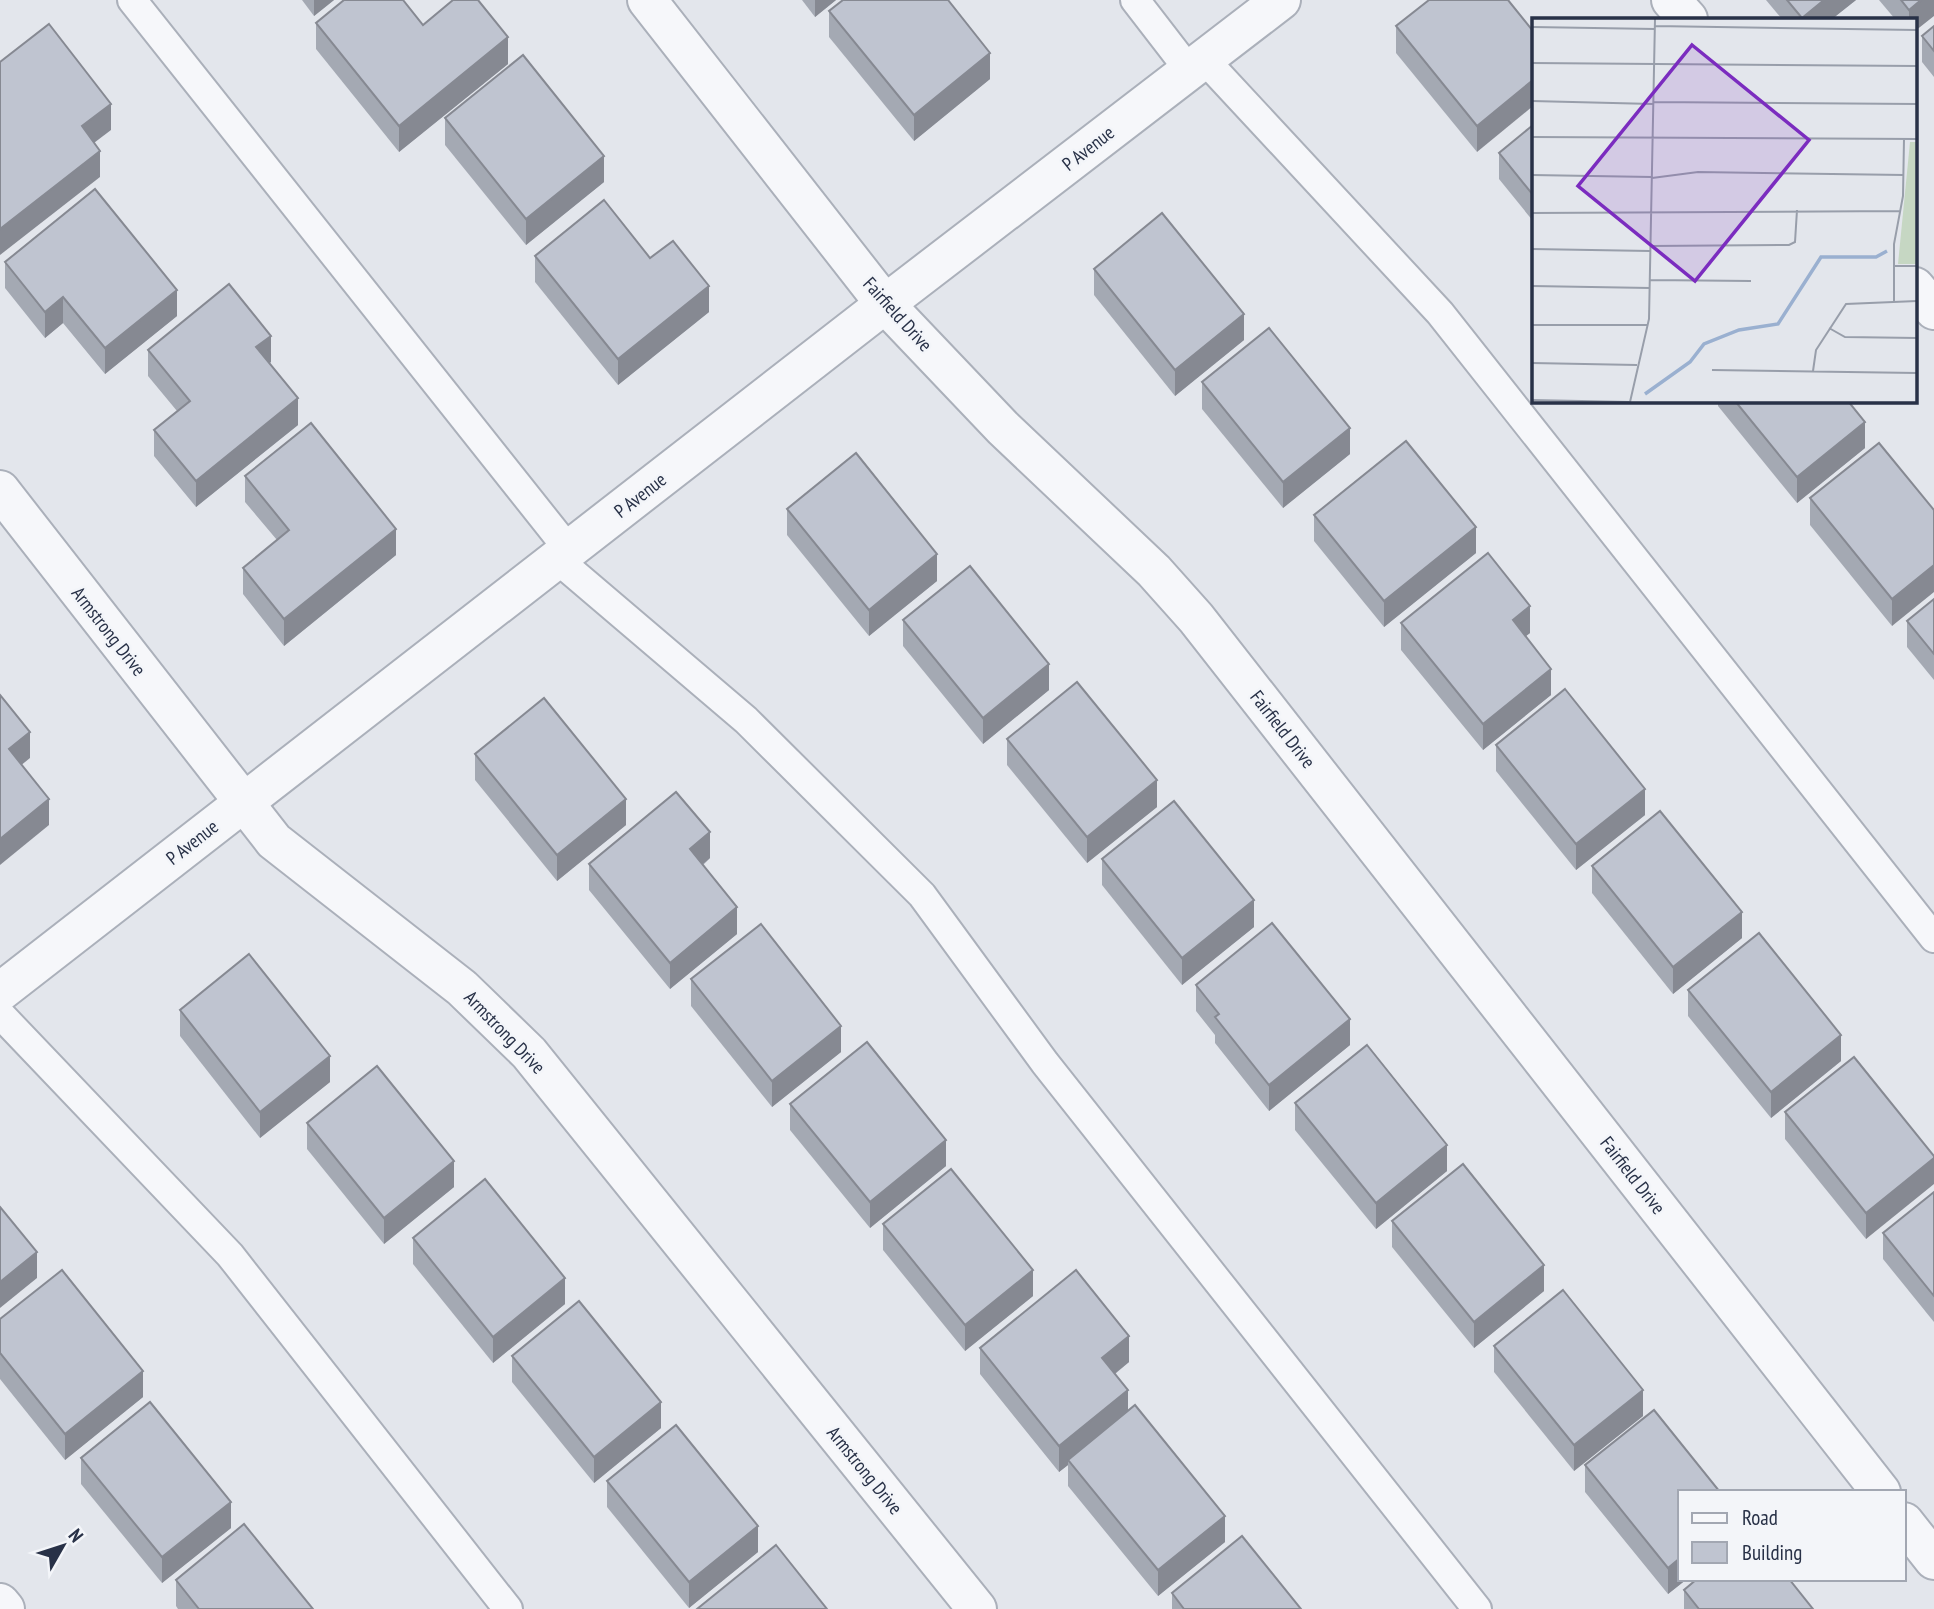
<svg xmlns="http://www.w3.org/2000/svg" width="1934" height="1609" viewBox="0 0 1934 1609" font-family="'PT Sans Narrow',sans-serif">
<rect width="100%" height="100%" fill="#e3e6ec"/>
<g fill="none" stroke-linecap="round" stroke-linejoin="round">
<g stroke="#abb0ba" stroke-width="32">
<g id="service">
<polyline points="132,0 569,550"/>
<polyline points="1135,0 1189,70"/>
<polyline points="1204,59 1440,313 1934,938"/>
<polyline points="557,559 746,720 922,895 1045,1063 1477,1609"/>
<polyline points="0,1014 230,1255 508,1609"/>
</g>
</g>
<g stroke="#abb0ba" stroke-width="42">
<g id="minor">
<polyline points="647,0 885,304 1003,428 1154,571 1196,618 1881,1492"/>
<polyline points="1671,0 1688,19"/>
<polyline points="1915,287 1934,310"/>
<polyline points="0,490 274,841 462,988 529,1053 977,1609"/>
<polyline points="1904,1522 1934,1560"/>
<polyline points="0,1603 5,1609"/>
</g>
</g>
<g stroke="#abb0ba" stroke-width="42">
<polyline id="tertiary" points="0,992 885,304 1281,0"/>
</g>
<use href="#service" stroke="#f6f7fa" stroke-width="28"/>
<use href="#minor" stroke="#f6f7fa" stroke-width="38"/>
<use href="#tertiary" stroke="#f6f7fa" stroke-width="38"/>
</g>
<g fill="#a4a9b3">
<polygon points="302,0 334,0 314,16"/>
<polygon points="802,0 836,0 815,17"/>
<polygon points="1508,0 1477,152 1396,53 1396,26"/>
<polygon points="1766,0 1856,0 1832,19 1782,19"/>
<polygon points="1879,0 1934,0 1915,19 1895,19"/>
<polygon points="829,11 990,79 914,141 829,37"/>
<polygon points="316,23 423,25 508,64 399,152 316,49"/>
<polygon points="1934,26 1934,77 1922,62 1922,36"/>
<polygon points="445,118 604,182 526,245 445,145"/>
<polygon points="1533,125 1533,221 1499,179 1499,153"/>
<polygon points="535,256 650,258 709,312 618,385 535,282"/>
<polygon points="5,262 177,316 105,374 63,323 45,338 5,288"/>
<polygon points="1094,269 1244,340 1175,396 1094,295"/>
<polygon points="148,350 271,362 269,363 298,425 196,507 154,456 154,430 177,411 148,376"/>
<polygon points="1202,382 1350,454 1283,508 1202,409"/>
<polygon points="1718,401 1848,401 1865,448 1797,503 1718,406"/>
<polygon points="245,476 396,555 284,646 243,594 243,568 277,540 245,502"/>
<polygon points="1810,498 1934,510 1892,626 1810,525"/>
<polygon points="787,509 937,581 869,636 787,535"/>
<polygon points="1314,515 1476,553 1384,627 1314,541"/>
<polygon points="1934,599 1934,680 1907,647 1907,621"/>
<polygon points="903,620 1049,690 983,744 903,646"/>
<polygon points="1401,623 1530,633 1526,636 1551,695 1483,750 1401,650"/>
<polygon points="1007,739 1157,807 1087,863 1007,765"/>
<polygon points="1496,745 1645,815 1576,870 1496,771"/>
<polygon points="475,754 626,825 557,881 475,780"/>
<polygon points="710,858 703,865 737,934 670,989 589,890 589,864"/>
<polygon points="1102,859 1254,927 1182,985 1102,885"/>
<polygon points="1592,866 1742,938 1673,994 1592,893"/>
<polygon points="691,979 841,1052 772,1107 691,1006"/>
<polygon points="1196,985 1350,1045 1269,1111 1215,1043 1215,1035 1196,1011"/>
<polygon points="1688,990 1841,1061 1771,1118 1688,1016"/>
<polygon points="180,1010 330,1082 260,1138 180,1036"/>
<polygon points="1295,1103 1447,1171 1376,1229 1295,1130"/>
<polygon points="790,1104 946,1166 870,1228 790,1130"/>
<polygon points="1785,1112 1934,1156 1866,1239 1785,1139"/>
<polygon points="307,1123 454,1187 384,1244 307,1149"/>
<polygon points="1934,1192 1934,1322 1883,1259 1883,1233"/>
<polygon points="1392,1221 1544,1291 1474,1348 1392,1247"/>
<polygon points="883,1224 1033,1296 965,1351 883,1250"/>
<polygon points="413,1238 565,1304 493,1363 413,1264"/>
<polygon points="0,1319 143,1397 65,1460 0,1379"/>
<polygon points="1494,1346 1643,1416 1574,1471 1494,1372"/>
<polygon points="980,1348 1129,1362 1115,1374 1128,1411 1225,1542 1158,1596 1068,1486 1068,1465 1059,1472 980,1374"/>
<polygon points="512,1356 661,1428 594,1483 512,1382"/>
<polygon points="81,1458 231,1528 162,1583 81,1484"/>
<polygon points="1585,1465 1680,1579 1687,1579 1668,1594 1585,1492"/>
<polygon points="607,1481 758,1552 689,1608 607,1507"/>
<polygon points="176,1580 313,1609 178,1609 176,1606"/>
<polygon points="1684,1590 1813,1609 1684,1609"/>
<polygon points="1172,1593 1301,1609 1172,1609"/>
</g>
<g fill="#868992">
<polygon points="314,0 334,0 314,16"/>
<polygon points="815,0 836,0 815,17"/>
<polygon points="1824,0 1856,0 1832,19 1802,19 1802,18"/>
<polygon points="1921,0 1934,0 1934,16 1915,31 1915,19 1909,19 1909,10"/>
<polygon points="508,37 508,64 399,152 399,126"/>
<polygon points="990,53 990,79 914,141 914,115"/>
<polygon points="1533,80 1533,106 1477,152 1477,126"/>
<polygon points="111,104 111,130 82,152 82,126"/>
<polygon points="100,151 100,177 0,255 0,229"/>
<polygon points="604,156 604,182 526,245 526,219"/>
<polygon points="709,286 709,312 618,385 618,359"/>
<polygon points="177,290 177,316 105,374 105,348"/>
<polygon points="63,297 63,323 45,338 45,312"/>
<polygon points="1244,314 1244,340 1175,396 1175,370"/>
<polygon points="271,336 271,362 256,373 256,347"/>
<polygon points="298,398 298,425 196,507 196,481"/>
<polygon points="1865,422 1865,448 1797,503 1797,477"/>
<polygon points="1350,428 1350,454 1283,508 1283,482"/>
<polygon points="1476,527 1476,553 1384,627 1384,601"/>
<polygon points="396,529 396,555 284,646 284,619"/>
<polygon points="937,554 937,581 869,636 869,610"/>
<polygon points="1934,565 1934,592 1892,626 1892,599"/>
<polygon points="1530,606 1530,633 1513,646 1513,620"/>
<polygon points="1049,664 1049,690 983,744 983,718"/>
<polygon points="1551,669 1551,695 1483,750 1483,724"/>
<polygon points="30,732 30,758 9,775 9,749"/>
<polygon points="1157,780 1157,807 1087,863 1087,837"/>
<polygon points="1645,789 1645,815 1576,870 1576,844"/>
<polygon points="49,799 49,825 0,865 0,839"/>
<polygon points="626,799 626,825 557,881 557,855"/>
<polygon points="710,832 710,858 690,875 690,849"/>
<polygon points="1254,900 1254,927 1182,985 1182,958"/>
<polygon points="737,907 737,934 670,989 670,963"/>
<polygon points="1742,912 1742,938 1673,994 1673,967"/>
<polygon points="1350,1019 1350,1045 1269,1111 1269,1085"/>
<polygon points="841,1026 841,1052 772,1107 772,1081"/>
<polygon points="1841,1035 1841,1061 1771,1118 1771,1092"/>
<polygon points="330,1056 330,1082 260,1138 260,1112"/>
<polygon points="946,1140 946,1166 870,1228 870,1202"/>
<polygon points="1447,1145 1447,1171 1376,1229 1376,1203"/>
<polygon points="1934,1158 1934,1184 1866,1239 1866,1213"/>
<polygon points="454,1161 454,1187 384,1244 384,1218"/>
<polygon points="37,1252 37,1278 0,1308 0,1282"/>
<polygon points="1544,1265 1544,1291 1474,1348 1474,1322"/>
<polygon points="1033,1270 1033,1296 965,1351 965,1325"/>
<polygon points="565,1278 565,1304 493,1363 493,1337"/>
<polygon points="1129,1336 1129,1362 1102,1384 1102,1358"/>
<polygon points="143,1371 143,1397 65,1460 65,1434"/>
<polygon points="1128,1390 1128,1416 1068,1460 1068,1465 1059,1472 1059,1446"/>
<polygon points="1643,1390 1643,1416 1574,1471 1574,1445"/>
<polygon points="661,1402 661,1428 594,1483 594,1457"/>
<polygon points="231,1502 231,1528 162,1583 162,1557"/>
<polygon points="1225,1516 1225,1542 1158,1596 1158,1570"/>
<polygon points="758,1526 758,1552 689,1608 689,1582"/>
<polygon points="1680,1558 1680,1579 1687,1579 1668,1594 1668,1568"/>
</g>
<g fill="#bfc4d0" stroke="#868992" stroke-width="2">
<polygon points="344,0 403,0 423,25 453,0 478,0 508,37 399,126 316,23"/>
<polygon points="843,0 948,0 990,53 914,115 829,11"/>
<polygon points="1429,0 1508,0 1533,31 1533,80 1477,126 1396,26"/>
<polygon points="1787,0 1824,0 1802,18"/>
<polygon points="1901,0 1921,0 1909,10"/>
<polygon points="49,24 111,104 82,126 100,151 0,229 0,62"/>
<polygon points="1934,26 1934,51 1922,36"/>
<polygon points="523,55 604,156 526,219 445,118"/>
<polygon points="1533,125 1533,195 1499,153"/>
<polygon points="95,189 177,290 105,348 63,297 45,312 5,262"/>
<polygon points="604,200 650,258 673,241 709,286 618,359 535,256"/>
<polygon points="1162,213 1244,314 1175,370 1094,269"/>
<polygon points="229,284 271,336 256,347 298,398 196,481 154,430 190,401 148,350"/>
<polygon points="1269,328 1350,428 1283,482 1202,382"/>
<polygon points="1735,401 1848,401 1865,422 1797,477"/>
<polygon points="311,423 396,529 284,619 243,568 289,530 245,476"/>
<polygon points="1406,441 1476,527 1384,601 1314,515"/>
<polygon points="1879,443 1934,510 1934,565 1892,599 1810,498"/>
<polygon points="856,453 937,554 869,610 787,509"/>
<polygon points="1488,553 1530,606 1513,620 1551,669 1483,724 1401,623"/>
<polygon points="970,566 1049,664 983,718 903,620"/>
<polygon points="1934,599 1934,654 1907,621"/>
<polygon points="1077,682 1157,780 1087,837 1007,739"/>
<polygon points="1565,689 1645,789 1576,844 1496,745"/>
<polygon points="0,695 30,732 9,749 49,799 0,839"/>
<polygon points="544,698 626,799 557,855 475,754"/>
<polygon points="676,792 710,832 690,849 737,907 670,963 589,864"/>
<polygon points="1174,801 1254,900 1182,958 1102,859"/>
<polygon points="1660,811 1742,912 1673,967 1592,866"/>
<polygon points="1272,923 1350,1019 1269,1085 1215,1017 1219,1014 1196,985"/>
<polygon points="761,924 841,1026 772,1081 691,979"/>
<polygon points="1759,933 1841,1035 1771,1092 1688,990"/>
<polygon points="249,954 330,1056 260,1112 180,1010"/>
<polygon points="867,1042 946,1140 870,1202 790,1104"/>
<polygon points="1367,1045 1447,1145 1376,1203 1295,1103"/>
<polygon points="1854,1057 1934,1156 1934,1158 1866,1213 1785,1112"/>
<polygon points="377,1066 454,1161 384,1218 307,1123"/>
<polygon points="1463,1164 1544,1265 1474,1322 1392,1221"/>
<polygon points="951,1169 1033,1270 965,1325 883,1224"/>
<polygon points="485,1179 565,1278 493,1337 413,1238"/>
<polygon points="1934,1192 1934,1296 1883,1233"/>
<polygon points="0,1207 37,1252 0,1282"/>
<polygon points="62,1270 143,1371 65,1434 0,1353 0,1319"/>
<polygon points="1076,1270 1129,1336 1102,1358 1128,1390 1059,1446 980,1348"/>
<polygon points="1563,1290 1643,1390 1574,1445 1494,1346"/>
<polygon points="579,1301 661,1402 594,1457 512,1356"/>
<polygon points="150,1402 231,1502 162,1557 81,1458"/>
<polygon points="1135,1405 1225,1516 1158,1570 1068,1460"/>
<polygon points="1654,1410 1720,1492 1680,1492 1680,1558 1668,1568 1585,1465"/>
<polygon points="676,1425 758,1526 689,1582 607,1481"/>
<polygon points="244,1524 313,1609 199,1609 176,1580"/>
<polygon points="1242,1536 1301,1609 1184,1609 1172,1593"/>
<polygon points="776,1545 827,1609 697,1609"/>
<polygon points="1697,1579 1789,1579 1813,1609 1699,1609 1684,1590"/>
</g>
<g text-anchor="middle" dominant-baseline="central" stroke-width="5" stroke-linejoin="round" paint-order="stroke">
<g font-size="19" fill="#283147" stroke="#f3f5f9">
<text transform="translate(1088 148) rotate(-38)">P Avenue</text>
<text transform="translate(898 314) rotate(48)">Fairfield Drive</text>
<text transform="translate(640 495) rotate(-38)">P Avenue</text>
<text transform="translate(109 631) rotate(52)">Armstrong Drive</text>
<text transform="translate(1283 729) rotate(52)">Fairfield Drive</text>
<text transform="translate(192 842) rotate(-38)">P Avenue</text>
<text transform="translate(505 1032) rotate(46)">Armstrong Drive</text>
<text transform="translate(1633 1175) rotate(52)">Fairfield Drive</text>
<text transform="translate(865 1470) rotate(51)">Armstrong Drive</text>
</g>
</g>
<g transform="translate(1532 18)">
<rect width="385" height="385" fill="#e3e6ec"/>
<path d="M378,124H385V246H366Z" fill="#c6d7c3"/>
<path fill="none" stroke="#9ab0d0" stroke-width="3.5" d="M113,376L158,344L172,326L207,312L246,306L289,239H344L355,233"/>
<path fill="none" stroke="#989eaa" stroke-width="2" d="M123,8L385,12M0,9L123,11M0,45L385,48M0,83L121,86M121,84L385,86M0,119L385,121M0,157L120,159M120,160L166,154L372,157M0,195L369,193M118,228L257,227L263,224L265,192M0,231L118,233M362,248H385M118,262L219,263M0,268L118,270M362,283V226L371,178L372,121M0,307H116M297,310L313,319L385,320M0,345L105,347M180,352L385,355M281,353L284,332L314,286L385,283M0,382L98,384M98,384L117,301L123,1"/>
<path fill="#7b2cbf" fill-opacity="0.15" stroke="#7b2cbf" stroke-width="3.5" d="M160,27L277,122L163,263L46,168Z"/>
<rect width="385" height="385" fill="none" stroke="#283147" stroke-width="3.5"/>
</g>
<rect x="1678" y="1490" width="228" height="91" fill="#f3f5f9" stroke="#a2a7b2" stroke-width="2"/>
<rect x="1692" y="1513" width="35" height="10" fill="#f6f7fa" stroke="#a2a7b2" stroke-width="2"/>
<text x="1742" y="1525" font-size="21" fill="#283147">Road</text>
<rect x="1692" y="1542" width="35" height="21" fill="#bfc4d0" stroke="#a2a7b2" stroke-width="2"/>
<text x="1742" y="1560" font-size="21" fill="#283147">Building</text>
<g transform="translate(63 1546) rotate(51)" stroke="#f3f5f9" stroke-width="5" paint-order="stroke">
<path d="M0-5L12 26L0 18L-12 26Z" fill="#283147"/>
<text y="-10" font-size="19" font-weight="bold" text-anchor="middle" fill="#283147">N</text>
</g>
</svg>
